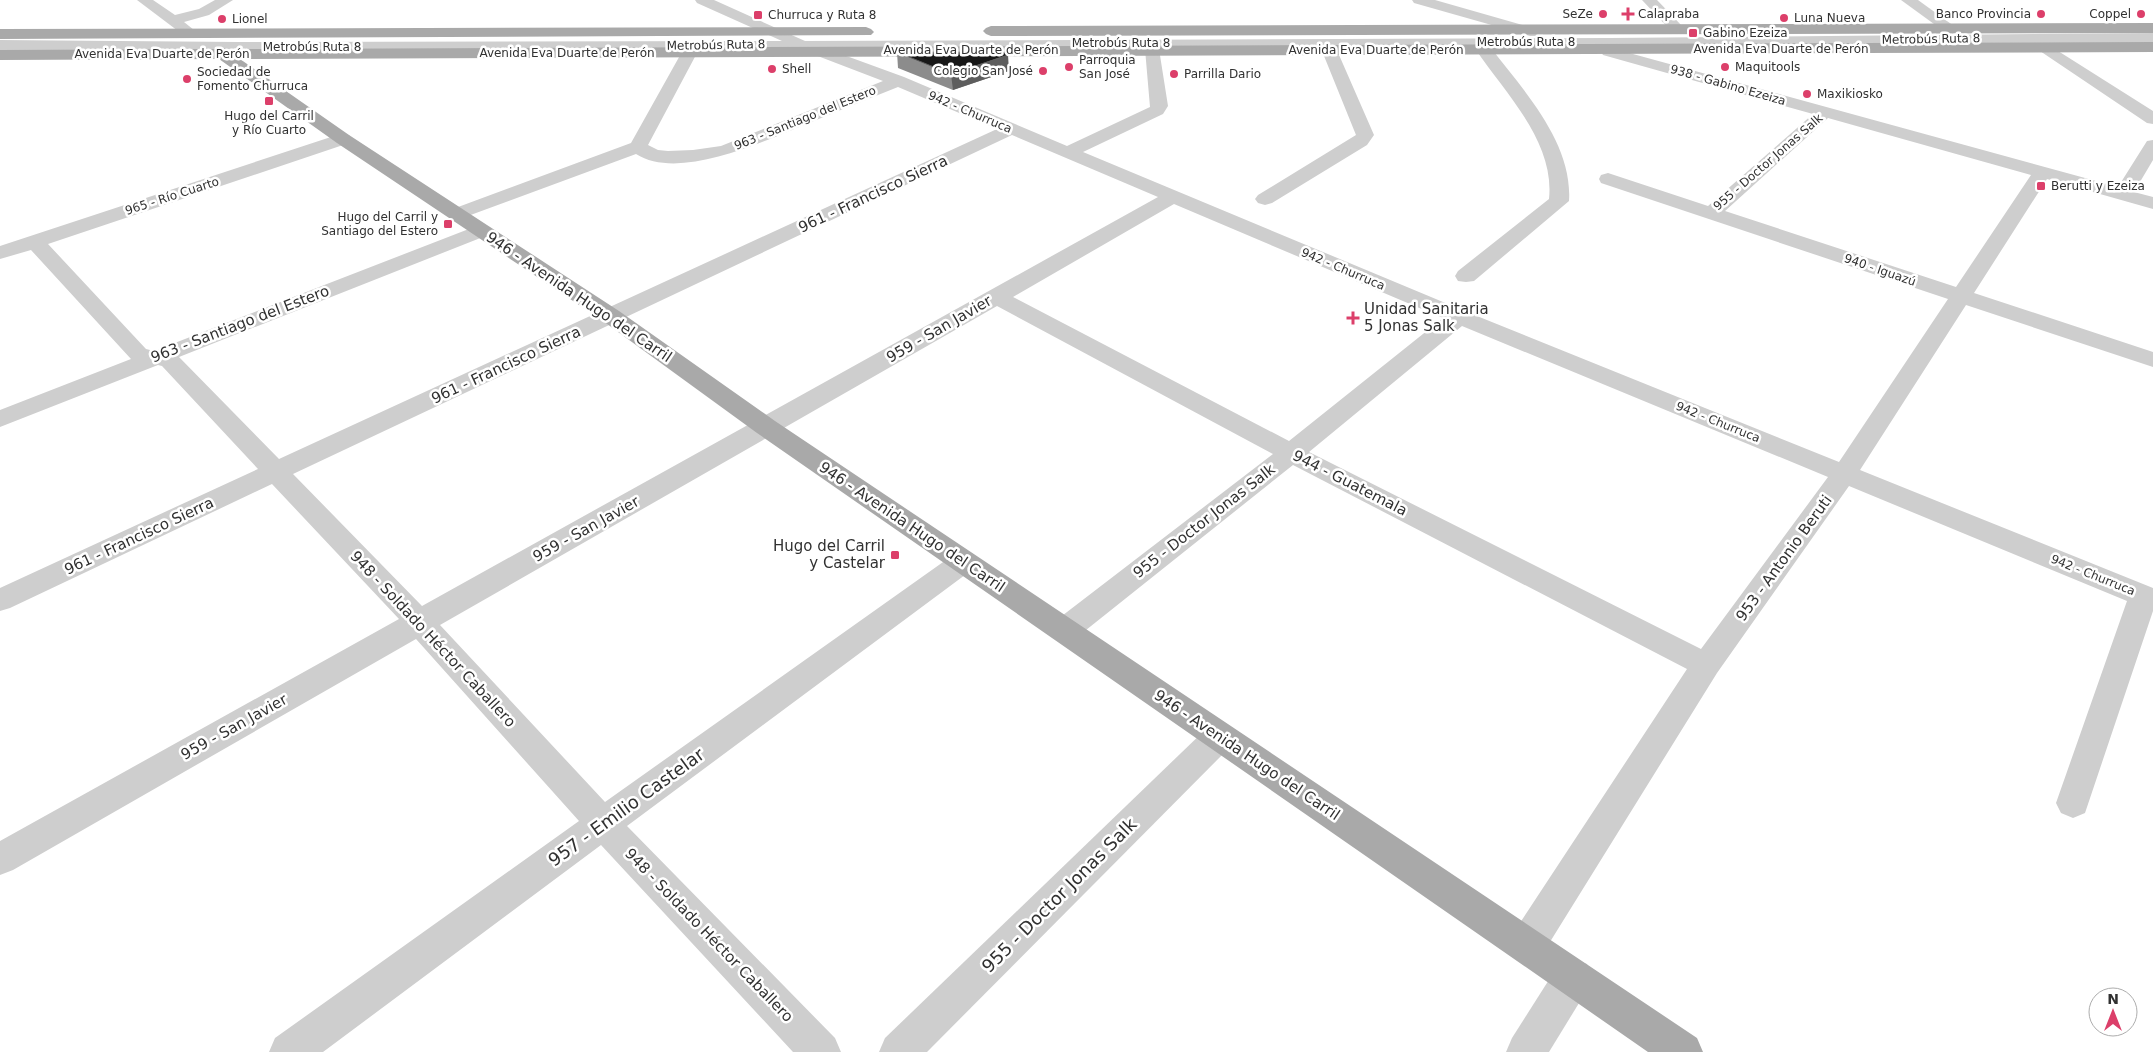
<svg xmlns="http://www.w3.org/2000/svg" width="2153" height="1052" viewBox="0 0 2153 1052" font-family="'DejaVu Sans',sans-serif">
<rect width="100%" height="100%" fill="#fff"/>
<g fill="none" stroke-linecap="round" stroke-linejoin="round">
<g fill="#cecece" fill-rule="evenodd">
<polygon points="137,0 153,0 175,15 199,9 215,0 233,0 209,15 184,22 199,34 196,37 186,37"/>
<path d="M695,0H714L805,41L1610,38L2153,33V43L2047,44L2153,111V124L2147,123L2040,51L2038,48L2045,44L1611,48L2118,187L2147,141L2153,140V160L2134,192L2153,197V209L2047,179L1974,293L2153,352V367L1966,305L1860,470L2153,588V611L2085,813L2073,818L2061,813L2056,803L2127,601L1849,486L1717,673L1540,958L1527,963L1514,958L1508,945L1514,932L1687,669L1293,465L1076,638L1065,641L1054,638L1050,630L1054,622L1273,454L997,306L440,625L605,802L953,555L963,552L973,555L977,562L973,569L627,826L835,1038L841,1052H793L601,845L323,1052H269L275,1038L579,821L416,639L13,870L0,875V841L399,619L272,484L10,608L0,611V588L258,469L162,366L158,365L0,427V410L131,359L31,250L0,259V246L337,135L343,134L349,135L352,139L349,143L48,244L146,349L154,351L474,227L481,225L488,227L491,231L488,235L179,357L279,459L997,129L898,87C868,99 838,111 809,123C766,140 680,182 636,154L457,220L450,218L447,214L450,210L631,143L683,50L239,52L0,50V40L239,42L782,41L697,3ZM1336,48H1477L1476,50C1506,94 1555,142 1549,199L1458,271L1455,276L1458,281L1466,282L1474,281L1569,201C1573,143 1524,91 1491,48H1607L1601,52L1603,55L1813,114L1708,206L1608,173L1601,175L1599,179L1601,183L1948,299L1839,462L1467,312L1083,152L1163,114L1168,106L1159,49H1324L1322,51L1356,135L1258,195L1255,199L1258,203L1265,205L1272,203L1367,145L1374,135ZM1145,49L1150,107L1067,146L904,77L830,50ZM695,50H802L883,81L721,146L693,150L668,151L658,150L648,145L697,53ZM1828,118L2031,175L1956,287L1725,211ZM1012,135L1158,197L422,606L293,474ZM1174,204L1443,318L1289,441L1013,297ZM1462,326L1828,477L1701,649L1309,452Z"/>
<polygon points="1412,0 1435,0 1540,30 1543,33 1540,36 1530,36 1414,3"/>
<polygon points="1642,0 1657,0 1682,26 1685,29 1682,32 1672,32"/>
<polygon points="1901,0 1918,0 1958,29 1955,32 1945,32"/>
<polygon points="1219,724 1231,728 1235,737 1231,746 927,1052 879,1052 885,1038 1207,728"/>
<polygon points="1573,959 1587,964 1592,977 1587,990 1549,1052 1506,1052 1512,1038 1559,964"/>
</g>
<g fill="#a9a9a9" fill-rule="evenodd">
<polygon points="2153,23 2153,33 991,36 986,34 983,31 986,28 991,26"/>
<polygon points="866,27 871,29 874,32 871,35 0,39 0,29"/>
<polygon points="2153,42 2153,52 240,59 349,135 619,311 775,421 1697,1038 1703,1052 1648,1052 757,433 603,321 337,143 219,59 0,60 0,50 214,49 220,47 227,49"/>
</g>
</g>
<polygon fill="#8c8c8c" points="897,52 1009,71 953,90 898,68"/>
<polygon fill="#5d5d5d" points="1008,55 1009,71 953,90 951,74"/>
<polygon fill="#181818" stroke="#5d5d5d" points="897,52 1008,52 1008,55 951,74"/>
<g fill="#dc3f6a" stroke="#fff" stroke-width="2">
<circle cx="1603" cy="14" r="5"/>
<path d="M1625.5 6.5h5v5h5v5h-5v5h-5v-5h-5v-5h5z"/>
<circle cx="2041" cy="14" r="5"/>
<circle cx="2141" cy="14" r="5"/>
<rect x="753" y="10" width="10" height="10" rx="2.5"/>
<circle cx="1784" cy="18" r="5"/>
<circle cx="222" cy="19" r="5"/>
<rect x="1688" y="28" width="10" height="10" rx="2.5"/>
<circle cx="1069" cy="67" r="5"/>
<circle cx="1725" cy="67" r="5"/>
<circle cx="772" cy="69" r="5"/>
<circle cx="1043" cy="71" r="5"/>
<circle cx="1174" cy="74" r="5"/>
<circle cx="187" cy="79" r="5"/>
<circle cx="1807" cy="94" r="5"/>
<rect x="264" y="96" width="10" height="10" rx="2.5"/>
<rect x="2036" y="181" width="10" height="10" rx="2.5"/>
<rect x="443" y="219" width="10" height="10" rx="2.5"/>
<path d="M1350.5 310.5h5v5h5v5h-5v5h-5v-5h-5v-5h5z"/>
<rect x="890" y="550" width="10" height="10" rx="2.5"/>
</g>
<g text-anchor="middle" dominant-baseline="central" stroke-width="5" stroke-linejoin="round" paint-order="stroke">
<g font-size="12" fill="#313131" stroke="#fff" text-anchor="start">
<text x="1593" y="14" text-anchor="end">SeZe</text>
<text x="1638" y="14">Calapraba</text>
<text x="2031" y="14" text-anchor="end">Banco Provincia</text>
<text x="2131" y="14" text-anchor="end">Coppel</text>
<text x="768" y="15">Churruca y Ruta 8</text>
<text x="1794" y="18">Luna Nueva</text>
<text x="232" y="19">Lionel</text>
<text x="1703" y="33">Gabino Ezeiza</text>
<text x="1079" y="60">Parroquia<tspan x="1079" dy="14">San José</tspan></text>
<text x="1735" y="67">Maquitools</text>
<text x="782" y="69">Shell</text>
<text x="1033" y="71" text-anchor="end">Colegio San José</text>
<text x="197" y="72">Sociedad de<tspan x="197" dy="14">Fomento Churruca</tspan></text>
<text x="1184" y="74">Parrilla Dario</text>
<text x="1817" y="94">Maxikiosko</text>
<text x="269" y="116" text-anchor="middle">Hugo del Carril<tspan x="269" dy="14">y Río Cuarto</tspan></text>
<text x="2051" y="186">Berutti y Ezeiza</text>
<text x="438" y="217" text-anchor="end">Hugo del Carril y<tspan x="438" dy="14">Santiago del Estero</tspan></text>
</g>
<g font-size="12" fill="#313131" stroke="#fff">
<text transform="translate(1931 39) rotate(-1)">Metrobús Ruta 8</text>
<text x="1526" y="42">Metrobús Ruta 8</text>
<text x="1121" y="43">Metrobús Ruta 8</text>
<text transform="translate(716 45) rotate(-1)">Metrobús Ruta 8</text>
<text x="312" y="47">Metrobús Ruta 8</text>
<text x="1781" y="49">Avenida Eva Duarte de Perón</text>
<text x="971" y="50">Avenida Eva Duarte de Perón</text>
<text x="1376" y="50">Avenida Eva Duarte de Perón</text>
<text x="567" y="53">Avenida Eva Duarte de Perón</text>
<text x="162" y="54">Avenida Eva Duarte de Perón</text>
<text transform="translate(1728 85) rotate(16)">938 - Gabino Ezeiza</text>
<text transform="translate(970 112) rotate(23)">942 - Churruca</text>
<text transform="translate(805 118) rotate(-22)">963 - Santiago del Estero</text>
<text transform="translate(1768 162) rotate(-41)">955 - Doctor Jonas Salk</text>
<text transform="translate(172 196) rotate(-18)">965 - Río Cuarto</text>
<text transform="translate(1343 269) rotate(23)">942 - Churruca</text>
<text transform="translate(1880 270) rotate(19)">940 - Iguazú</text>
<text transform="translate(1718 422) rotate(22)">942 - Churruca</text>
<text transform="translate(2093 575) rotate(22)">942 - Churruca</text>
</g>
<g font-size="15" fill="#313131" stroke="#fff">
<text transform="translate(873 194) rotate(-25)">961 - Francisco Sierra</text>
<text transform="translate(579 297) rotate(34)">946 - Avenida Hugo del Carril</text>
<text transform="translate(240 324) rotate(-21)">963 - Santiago del Estero</text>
<text transform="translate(939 329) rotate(-30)">959 - San Javier</text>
<text transform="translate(506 365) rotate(-25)">961 - Francisco Sierra</text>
<text transform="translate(1350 483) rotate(27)">944 - Guatemala</text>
<text transform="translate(1204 521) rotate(-38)">955 - Doctor Jonas Salk</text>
<text transform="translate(912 527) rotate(34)">946 - Avenida Hugo del Carril</text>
<text transform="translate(586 529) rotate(-29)">959 - San Javier</text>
<text transform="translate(139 536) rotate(-25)">961 - Francisco Sierra</text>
<text transform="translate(1784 558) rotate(-54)">953 - Antonio Beruti</text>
<text transform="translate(433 639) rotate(47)">948 - Soldado Héctor Caballero</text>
<text transform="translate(234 727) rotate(-29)">959 - San Javier</text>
<text transform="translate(1247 755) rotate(34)">946 - Avenida Hugo del Carril</text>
<text transform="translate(709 935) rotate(46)">948 - Soldado Héctor Caballero</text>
</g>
<g font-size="15" fill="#313131" stroke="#fff" text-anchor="start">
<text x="1364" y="309">Unidad Sanitaria<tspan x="1364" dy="17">5 Jonas Salk</tspan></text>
<text x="885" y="546" text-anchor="end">Hugo del Carril<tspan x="885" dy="17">y Castelar</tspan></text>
</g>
<g font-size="18" fill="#313131" stroke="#fff">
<text transform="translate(626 807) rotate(-36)">957 - Emilio Castelar</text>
<text transform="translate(1059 895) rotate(-45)">955 - Doctor Jonas Salk</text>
</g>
</g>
<g transform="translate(2113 1012)"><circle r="24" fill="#ffffff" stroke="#adadad"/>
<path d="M0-4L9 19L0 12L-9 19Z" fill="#dc3f6a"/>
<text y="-8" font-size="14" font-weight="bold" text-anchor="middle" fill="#313131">N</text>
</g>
</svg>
